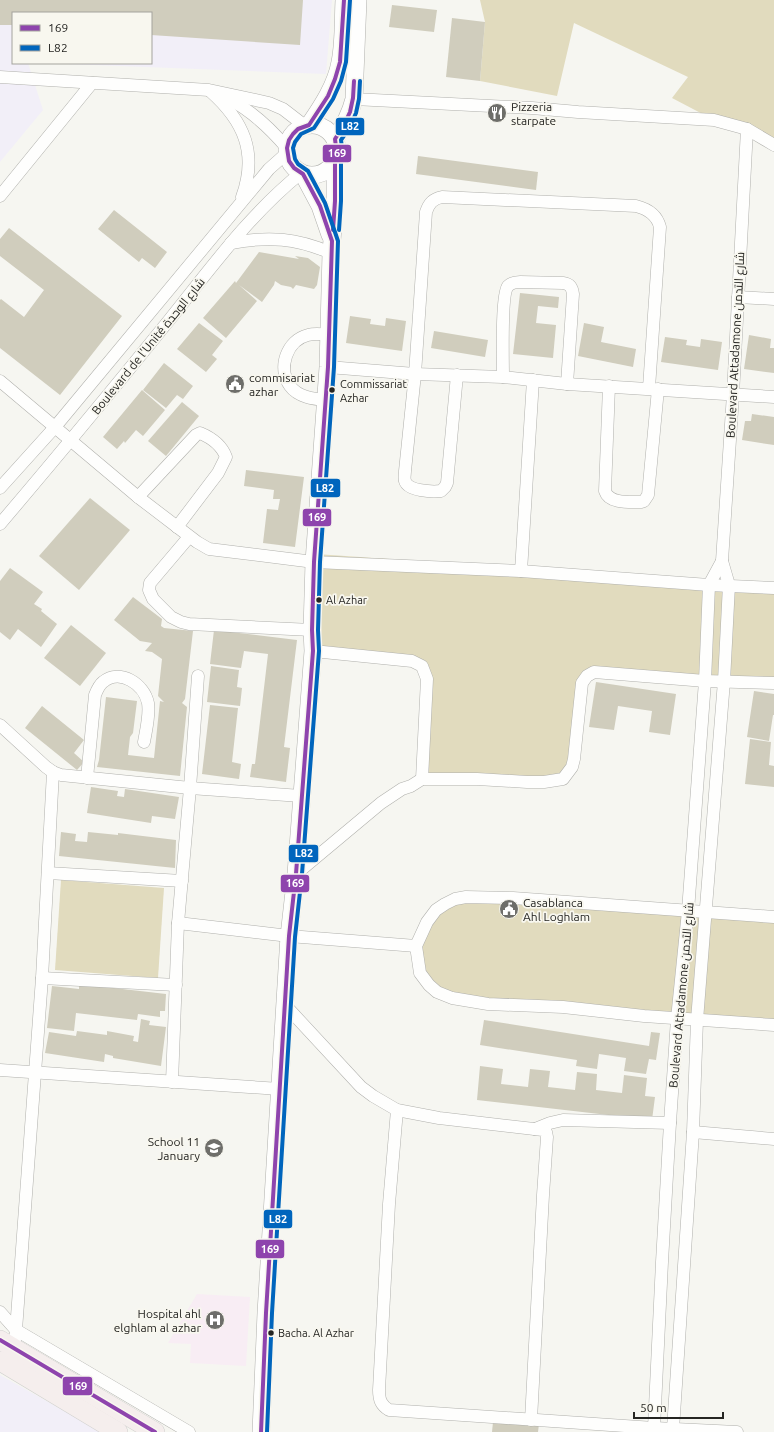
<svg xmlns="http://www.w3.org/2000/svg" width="774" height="1432" viewBox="0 0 774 1432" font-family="Ubuntu,Cairo,sans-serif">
<rect width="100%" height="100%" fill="#f6f6f1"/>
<g fill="#f2eff8">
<polygon points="0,0 332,0 326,74 41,63 151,63 151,13 13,13 13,63 28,63 43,110 0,162"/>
<polygon points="0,1375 102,1432 0,1432"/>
</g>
<polygon fill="#f8edf4" points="197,1294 250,1297 246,1366 190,1363 191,1344 168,1343"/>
<g fill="#e1dbbe">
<polygon points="480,0 774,0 774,140 714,120 672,98 688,77 574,23 557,96 480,81 485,22"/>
<polygon points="316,554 521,568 729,585 774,587 774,686 591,671 563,779 422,779 423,660 309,648"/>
<polygon points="61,880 164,888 158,978 55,970"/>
<polygon points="480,899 774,918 774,1024 460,1002 434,989 420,969 414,945 426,918 453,901"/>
</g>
<g fill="#d0cdbd">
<polygon points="0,0 303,0 300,45 151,35 151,13 13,13 13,25 0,25"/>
<polygon points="392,5 437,10 434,32 389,27"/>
<polygon points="452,18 485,22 480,81 446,77"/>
<polygon points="418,156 538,172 536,190 416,174"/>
<polygon points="114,210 167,252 155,268 142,258 139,262 98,229"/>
<polygon points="9,228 122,316 60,395 0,348 0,300 1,299 24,317 44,290 0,256 0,239"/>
<polygon points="259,252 299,259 295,256 308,258 320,267 317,285 314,289 296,285 293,289 291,287 281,285 275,281 274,285 262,302 239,285 257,301 226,338 203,318 235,281 236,283"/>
<polygon points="520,293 559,297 558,308 538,306 536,323 556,325 553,358 513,354"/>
<polygon points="350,316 371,319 370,324 385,326 386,318 406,321 402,351 346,343"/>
<polygon points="199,323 223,341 212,355 217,359 206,372 177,349"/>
<polygon points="584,323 604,327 601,342 636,349 633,367 578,356"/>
<polygon points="434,331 488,340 485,357 431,348"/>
<polygon points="749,335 771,339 770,348 774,348 774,373 744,369"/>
<polygon points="665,337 687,340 686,345 700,347 701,339 722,342 718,370 661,362"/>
<polygon points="164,363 193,386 183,399 177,395 166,408 143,390"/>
<polygon points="142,390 165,410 143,436 136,430 125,443 124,441 117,449 103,437"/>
<polygon points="182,402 199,416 166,456 148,441"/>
<polygon points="752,414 774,417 774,445 742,440 745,421 751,421"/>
<polygon points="246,470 304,477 295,547 263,543 267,509 278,510 280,499 273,499 274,490 244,486"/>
<polygon points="90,498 130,530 79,590 39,556"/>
<polygon points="10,568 43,592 34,604 42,609 41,611 57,624 41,647 18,629 10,640 0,632 0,581"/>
<polygon points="133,597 162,619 161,626 164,628 193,631 185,699 182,703 187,707 180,776 97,767 99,760 106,697 137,701 133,733 130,737 128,755 154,758 160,701 164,702 158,696 162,659 152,652 145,651 152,643 140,641 114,620"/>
<polygon points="71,625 106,653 80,686 44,658"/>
<polygon points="214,630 297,640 284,747 290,748 286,782 250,777 252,764 255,764 268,654 244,651 241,668 210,664"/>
<polygon points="211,666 239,670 237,687 242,688 240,706 207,702"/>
<polygon points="596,682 676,694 670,735 649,732 652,711 618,706 614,730 589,727"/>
<polygon points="754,691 774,694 774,715 773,715 769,741 747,737"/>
<polygon points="210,705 238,708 232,762 241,764 239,779 202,774"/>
<polygon points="42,706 84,740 74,753 84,762 77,770 25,728"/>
<polygon points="750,739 771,742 769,765 774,766 774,787 745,784"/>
<polygon points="91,787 118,791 117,796 124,797 125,789 179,797 175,819 152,816 151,823 87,813"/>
<polygon points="61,832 76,834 75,841 87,842 88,832 118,835 118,833 176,840 175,868 59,856"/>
<polygon points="79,984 166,994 165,1011 160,1011 160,1017 138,1014 137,1020 76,1013 74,1031 47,1028 52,986 79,989"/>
<polygon points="141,1019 150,1021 149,1025 166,1027 161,1066 113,1058 113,1056 105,1054 104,1062 45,1053 49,1032 76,1036 77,1031 107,1035 107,1031 134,1036 133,1041 138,1042"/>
<polygon points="484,1020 649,1046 651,1032 660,1033 656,1060 649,1059 646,1074 624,1071 626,1058 599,1054 597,1069 576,1066 577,1060 480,1045"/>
<polygon points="480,1066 503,1069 501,1084 528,1087 530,1069 550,1071 548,1087 575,1090 577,1072 597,1074 596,1090 622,1093 624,1075 647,1078 645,1096 655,1097 652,1120 477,1100"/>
<polygon points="493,1422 539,1424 538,1432 492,1432"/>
</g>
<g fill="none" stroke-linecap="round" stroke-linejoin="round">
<g stroke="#b0b0ac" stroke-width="13">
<g id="street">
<polyline points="0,77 209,90 269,103 283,109 305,126"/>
<path d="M210,91C244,121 258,153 242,197"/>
<path d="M229,99C252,111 270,128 287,148"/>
<polyline points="354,99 532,108 578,112 714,120 747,129 774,145"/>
<polyline points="0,196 92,83"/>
<path d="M231,243C269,236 296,238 331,253"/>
<polyline points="738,297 774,299"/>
<polyline points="328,367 415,374 503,377 567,384 774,397"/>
<path d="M457,375L447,483L445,487L441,491C432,492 408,491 405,481C404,478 405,474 405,471L415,374L426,212C429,203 433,199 442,197L636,206C648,209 657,215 660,227L649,388"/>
<path d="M503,377C503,362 501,294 508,286C511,283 516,282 520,282L563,283C570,284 572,287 573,294L567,384"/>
<polyline points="0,381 138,497 197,542 209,549 314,562 521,571 709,585 774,588"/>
<path d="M609,386L605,491C609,504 630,502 641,502L644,501L648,495L658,389"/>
<path d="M326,400C313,399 298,397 290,386C277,368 287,340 308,335C315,333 322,334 329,335"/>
<polyline points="0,488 55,427 269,169 287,153"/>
<path d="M138,497L196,435L200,433C212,438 222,446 226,457L218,473L177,527"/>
<path d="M0,524C58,456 114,388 170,319C211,268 250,214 301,173"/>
<polyline points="189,537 150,583 149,590 153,599 171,617 181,622 189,624 312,630"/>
<polyline points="521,571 533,380"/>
<polyline points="313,651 412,661 422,666 427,679 422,779"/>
<polyline points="0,725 46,767 53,772 61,775 190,788 301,796"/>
<path d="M87,778L95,695C97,690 99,685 103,682C120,668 144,684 148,703C150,715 146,730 144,742"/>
<polyline points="48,873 182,881"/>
<polyline points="296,874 381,803 402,789 411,786 422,779 477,779 527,782 544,782 563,779 572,767 574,759 582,683 587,676 594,672 705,681 774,683"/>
<polyline points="774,917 513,898 466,897 455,899 445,904 436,910 427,922 416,946 420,973 429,985 437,992 452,998 488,1004 563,1007 644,1016 774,1025"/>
<polyline points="178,923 289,936 416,946"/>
<polyline points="42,978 176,985"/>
<polyline points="285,1005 361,1087 373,1096 397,1110 439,1118 543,1130 546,1132 547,1137 543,1195 531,1420"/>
<polyline points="0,1070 280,1089"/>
<polyline points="172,1082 178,923 190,788 198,676"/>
<path d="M397,1110L389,1204L379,1390C379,1400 381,1405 389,1410L654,1428L737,1432"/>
<polyline points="535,1129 550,1123 563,1120 670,1123"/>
<polyline points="693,1132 774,1139"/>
<polyline points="0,1312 16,1330 189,1432"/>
<polyline points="11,1353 14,1348 16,1330 42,978 53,772"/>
<polyline points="656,1432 654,1428 662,1262 670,1123 677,1019 688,911 705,681 709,585 722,561"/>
<polyline points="671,1432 673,1429 693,1132 697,1020 724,681 729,585 722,561 733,394 747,129"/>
</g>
</g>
<g stroke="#b0b0ac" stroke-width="18">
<g id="secondary">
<circle cx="312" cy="150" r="25"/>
<path d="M309,125C322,106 336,85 340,62C344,42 343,20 344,0"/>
<path d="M335,139C344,126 350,115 354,99L358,0"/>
<polyline points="303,174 320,206 330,235"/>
<polyline points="261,1432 266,1313 289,936 296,874 313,651 312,630 314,562 328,367 331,253 335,201 335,162"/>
</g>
</g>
<g stroke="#d0d0ce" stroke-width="20">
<g id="primary">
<polyline points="0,1340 155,1432"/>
<polyline points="0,1361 118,1432"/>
</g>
</g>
<use href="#street" stroke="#fefefd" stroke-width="12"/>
<use href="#secondary" stroke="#fefefd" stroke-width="17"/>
<use href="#primary" stroke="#f5eeed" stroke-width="19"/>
<g stroke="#f8f7ef" stroke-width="7">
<g id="bus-1">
<polyline points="333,230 335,201 335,162 337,155 335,139 344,125 350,112 353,98 354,81"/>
<polyline points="0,1340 155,1432"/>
<polyline points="261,1432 266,1313 289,936 296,874 313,651 312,630 314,562 328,367 332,241 320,206 303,174 294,168 289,161 287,148 289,140 293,134 298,129 309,125 328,96 335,79 340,62 344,0"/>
</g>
</g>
<g stroke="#f8f7ef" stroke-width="7">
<g id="bus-2">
<polyline points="339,230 341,201 341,163 343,155 341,140 350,127 356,113 359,99 360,81"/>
<polyline points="267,1432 272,1313 295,937 302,874 319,651 318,630 320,562 334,367 338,241 325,203 308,171 298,164 295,159 293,148 295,142 301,134 314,128 333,99 341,81 346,62 350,0"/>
</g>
</g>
<use href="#bus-1" stroke="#8e44ad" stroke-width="4"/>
<use href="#bus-2" stroke="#0065bd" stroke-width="4"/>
</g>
<defs>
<g id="restaurant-disc" transform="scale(1)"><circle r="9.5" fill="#6e6e6a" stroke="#f8f7ef"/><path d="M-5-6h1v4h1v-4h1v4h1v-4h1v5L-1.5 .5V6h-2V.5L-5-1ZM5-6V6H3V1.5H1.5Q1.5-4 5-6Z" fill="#fff"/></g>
<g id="civic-disc" transform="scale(1)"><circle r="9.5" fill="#6e6e6a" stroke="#f8f7ef"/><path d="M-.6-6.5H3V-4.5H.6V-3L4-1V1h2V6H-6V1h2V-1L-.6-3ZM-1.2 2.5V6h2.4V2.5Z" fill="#fff"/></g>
<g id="school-disc" transform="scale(1)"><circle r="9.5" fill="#6e6e6a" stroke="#f8f7ef"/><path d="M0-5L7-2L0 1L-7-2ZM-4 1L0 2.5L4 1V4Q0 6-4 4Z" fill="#fff"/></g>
<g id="hospital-disc" transform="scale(1)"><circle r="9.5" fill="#6e6e6a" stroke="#f8f7ef"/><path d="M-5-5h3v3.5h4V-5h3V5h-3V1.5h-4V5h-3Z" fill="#fff"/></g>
</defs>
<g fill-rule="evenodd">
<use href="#restaurant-disc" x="497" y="113"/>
<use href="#civic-disc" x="235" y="384"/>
<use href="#civic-disc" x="509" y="909"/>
<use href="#school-disc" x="214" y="1148"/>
<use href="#hospital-disc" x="215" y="1320"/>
</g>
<g fill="#252522" stroke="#f8f7ef" stroke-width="1.5">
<circle cx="332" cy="390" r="3.5"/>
<circle cx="319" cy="600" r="3.5"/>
<circle cx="271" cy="1333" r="3.5"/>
</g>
<g text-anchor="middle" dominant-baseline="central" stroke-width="3.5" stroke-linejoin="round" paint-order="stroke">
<g font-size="11" fill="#252522" stroke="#f8f7ef" text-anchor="start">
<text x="340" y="384">Commissariat<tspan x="340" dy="14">Azhar</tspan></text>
<text x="326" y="600">Al Azhar</text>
<text x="278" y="1333">Bacha. Al Azhar</text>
</g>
<g font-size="12" fill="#252522" stroke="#f8f7ef" text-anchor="start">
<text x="511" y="106">Pizzeria<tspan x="511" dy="14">starpate</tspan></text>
<text x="249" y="377">commisariat<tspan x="249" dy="14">azhar</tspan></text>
<text x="523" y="902">Casablanca<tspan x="523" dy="14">Ahl Loghlam</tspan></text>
<text x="200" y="1141" text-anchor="end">School 11<tspan x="200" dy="14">January</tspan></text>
<text x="201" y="1313" text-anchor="end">Hospital ahl<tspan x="201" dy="14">elghlam al azhar</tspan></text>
</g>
<g font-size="12" fill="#252522" stroke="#f8f7ef">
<text transform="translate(735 345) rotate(-87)">Boulevard Attadamone شارع التدمن</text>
<text transform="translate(148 346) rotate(-51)">Boulevard de l'Unité شارع الوحدة</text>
<text transform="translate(681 995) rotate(-85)">Boulevard Attadamone شارع التدمن</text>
</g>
</g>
<g stroke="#f8f7ef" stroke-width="1.5">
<rect x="335" y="117" width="30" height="19" rx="4" fill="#0065bd"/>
<rect x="322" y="144" width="30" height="19" rx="4" fill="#8e44ad"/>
<rect x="310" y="478" width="31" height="20" rx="4" fill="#0065bd"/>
<rect x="302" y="508" width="30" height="19" rx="4" fill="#8e44ad"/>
<rect x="288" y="844" width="31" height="19" rx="4" fill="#0065bd"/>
<rect x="280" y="874" width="30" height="19" rx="4" fill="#8e44ad"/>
<rect x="263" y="1209" width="30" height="20" rx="4" fill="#0065bd"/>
<rect x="255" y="1239" width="30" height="20" rx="4" fill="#8e44ad"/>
<rect x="62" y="1376" width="31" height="20" rx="4" fill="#8e44ad"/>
</g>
<g font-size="11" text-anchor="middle" font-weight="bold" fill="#fff">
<text x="350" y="130">L82</text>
<text x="337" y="157">169</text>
<text x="325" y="492">L82</text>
<text x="317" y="521">169</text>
<text x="304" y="857">L82</text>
<text x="295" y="887">169</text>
<text x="278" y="1223">L82</text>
<text x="270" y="1253">169</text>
<text x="78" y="1390">169</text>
</g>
<rect x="12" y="12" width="140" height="52" fill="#f8f7ef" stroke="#a4a39d"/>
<rect x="20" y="25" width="20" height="6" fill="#8e44ad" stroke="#a4a39d"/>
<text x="48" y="32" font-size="12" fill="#252522">169</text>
<rect x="20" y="45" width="20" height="6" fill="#0065bd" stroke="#a4a39d"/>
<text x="48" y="52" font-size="12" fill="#252522">L82</text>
<path d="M634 1412v6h89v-6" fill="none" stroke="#252522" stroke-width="2"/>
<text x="640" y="1412" font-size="12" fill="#252522" stroke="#f8f7ef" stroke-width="3" paint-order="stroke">50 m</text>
</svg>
